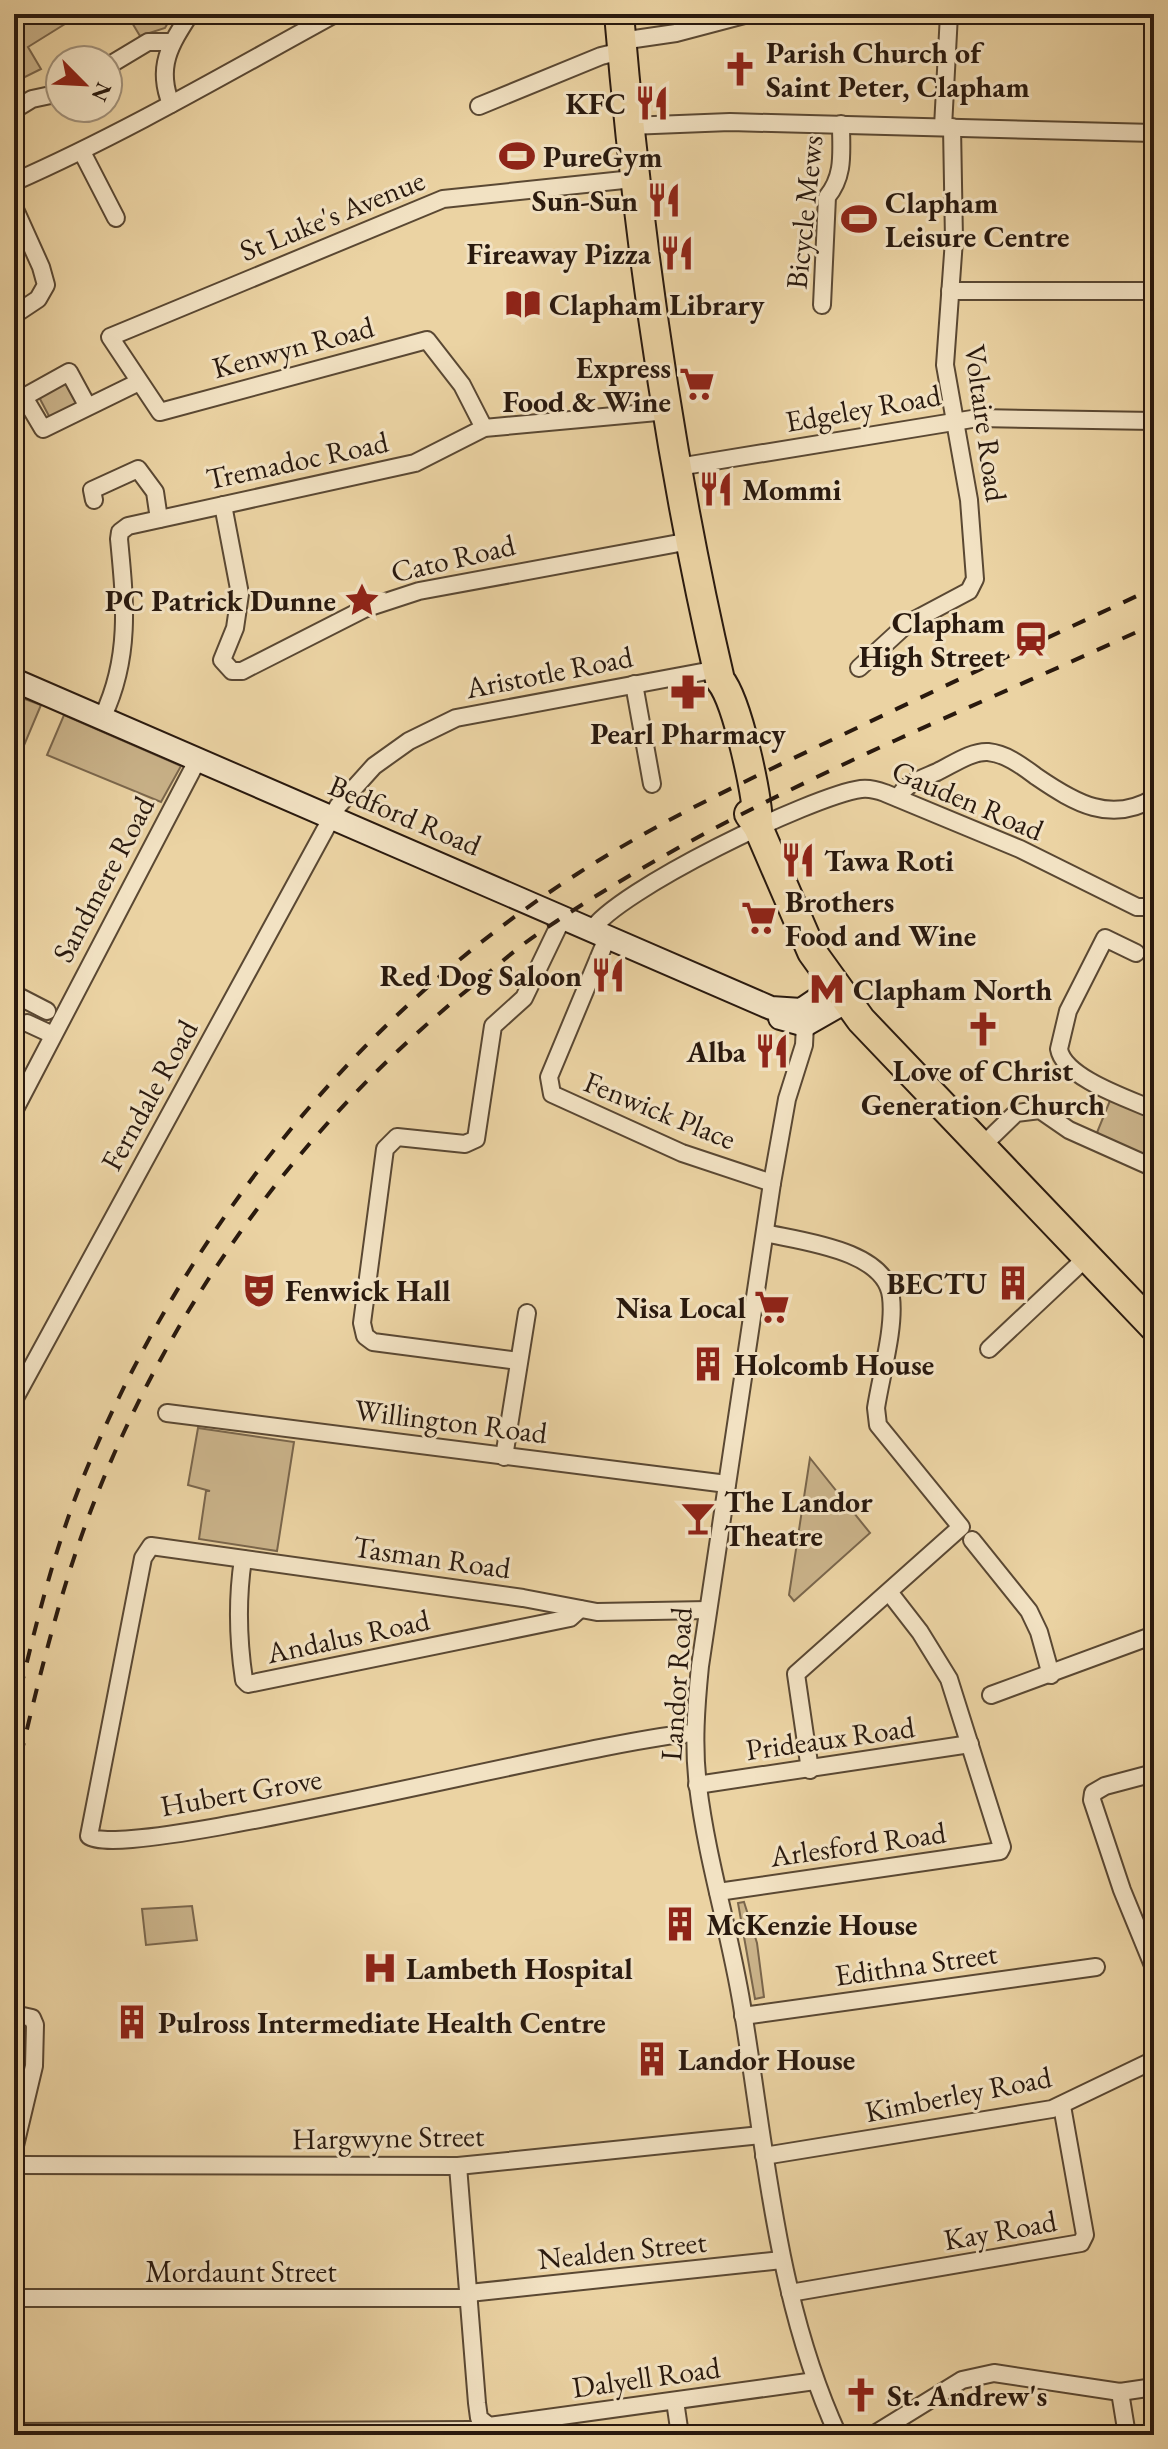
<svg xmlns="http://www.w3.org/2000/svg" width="1168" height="2449" viewBox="0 0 1168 2449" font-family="'EB Garamond',serif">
<rect width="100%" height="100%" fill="#ebd3a3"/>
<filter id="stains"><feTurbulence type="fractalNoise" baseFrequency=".0025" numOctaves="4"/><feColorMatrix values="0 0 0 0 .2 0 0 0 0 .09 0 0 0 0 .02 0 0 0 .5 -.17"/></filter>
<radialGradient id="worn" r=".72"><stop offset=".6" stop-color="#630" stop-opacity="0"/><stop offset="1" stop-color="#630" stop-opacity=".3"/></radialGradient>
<g fill="#cab38a" stroke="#7a664c" stroke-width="2">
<polygon points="46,14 81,14 28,47 41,69 15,82 14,21"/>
<polygon points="117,14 173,14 165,28 140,36 131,21 121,22"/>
<polygon points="65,381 78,404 50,418 39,397"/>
<polygon points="14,695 41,705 14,769"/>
<polygon points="64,715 181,766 161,802 47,755"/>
<polygon points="1111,1098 1154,1117 1154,1141 1147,1157 1096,1135"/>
<polygon points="198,1428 294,1442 277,1551 199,1539 206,1491 210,1491 188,1485"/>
<polygon points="810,1458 870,1533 794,1601 789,1595"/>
<polygon points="744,1902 757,1943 764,1997 755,1999 738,1903"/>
<polygon points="192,1906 197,1940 146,1945 142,1909"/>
</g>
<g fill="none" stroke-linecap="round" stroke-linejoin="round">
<g stroke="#5a4833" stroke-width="20">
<g id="street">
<polyline points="621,41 676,33 748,14"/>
<polyline points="108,66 148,42 172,42"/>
<path d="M171,104C156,67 170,45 190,14"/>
<polyline points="479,106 601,56 622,51"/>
<polyline points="14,110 32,99 60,93"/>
<polyline points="629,126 730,122 1154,133"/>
<polyline points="943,127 949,14"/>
<polyline points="82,152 116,218"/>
<path d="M14,182C125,133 229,72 335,14"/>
<polyline points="14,207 41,267 46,285 38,299 14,315"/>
<polyline points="950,291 1154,291"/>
<path d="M822,305L827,197C845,175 841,152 841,124"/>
<polyline points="88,407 69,372 24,397 43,429 139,382"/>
<polyline points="484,428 462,385 427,340 160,412 110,337 443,199 633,179"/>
<polyline points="678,467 978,418 1154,421"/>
<polyline points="94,500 92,490 138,469 155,492 159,519"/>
<polyline points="223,505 240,594 235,628 222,660 232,671 242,671 364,609 419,591 690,541"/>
<polyline points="859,668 907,624 969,591 975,579 969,500 945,365 954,240 952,127"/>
<polyline points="634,684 652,784"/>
<path d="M103,716C131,657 125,601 119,539L120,532L128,526L415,463L484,428L668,411"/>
<path d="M898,798C906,783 921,779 937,772C952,765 971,751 988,752C1007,754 1022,766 1037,777C1075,803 1111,824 1154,798"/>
<path d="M591,931C616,891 811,796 861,789C869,788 877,790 885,793L1020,849L1137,907H1154"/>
<polyline points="607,938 549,1077 552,1094 682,1153 772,1183"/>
<path d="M1136,953L1105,938L1068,1011L1059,1049C1064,1078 1129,1099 1154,1110"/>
<polyline points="14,994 47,1011"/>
<polyline points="27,1023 53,1035"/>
<path d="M805,1025L804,1045L787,1099L772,1183L700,1666C696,1706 693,1746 698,1786C707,1861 730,1932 742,2006C766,2151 776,2300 838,2435"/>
<polyline points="14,1111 198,759"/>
<polyline points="981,1147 1016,1113 1040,1110 1069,1130 1154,1168"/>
<path d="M765,1233C800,1241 886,1250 891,1297C895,1328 881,1375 876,1408L878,1425L961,1527L796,1674L810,1770"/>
<polyline points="989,1349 1087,1257"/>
<polyline points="519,1361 373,1342 365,1336 362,1323 385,1149 397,1137 465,1144 476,1139 493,1026 524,998 562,919"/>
<polyline points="14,1400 338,806 374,766 409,741 456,718 718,669"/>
<polyline points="167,1413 727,1484"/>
<polyline points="504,1457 527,1313"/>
<polyline points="972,1540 1029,1611 1039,1632 1051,1675"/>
<path d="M243,1559C237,1599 238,1640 244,1680L248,1684L570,1618L580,1609"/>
<polyline points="991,1695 1154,1635"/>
<path d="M695,1733C610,1736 122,1864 89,1836L143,1558L151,1546L523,1598L597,1612L708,1610"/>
<polyline points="1154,1773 1105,1786 1093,1793 1092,1800 1122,1890 1154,1968"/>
<polyline points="697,1785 970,1744"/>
<polyline points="718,1892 1000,1851 1002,1847 949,1679 920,1632 889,1592"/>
<polyline points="14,2014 32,2018 35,2025 34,2066 14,2150"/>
<polyline points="743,2016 1096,1967"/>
<polyline points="764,2156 1052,2109 1154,2060"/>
<polyline points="14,2165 458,2166 761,2135"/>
<polyline points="458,2166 477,2403 479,2418 489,2426 815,2381"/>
<polyline points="469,2293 782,2260"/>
<polyline points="790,2293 1081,2243 1085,2235 1062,2106"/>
<polyline points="14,2298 469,2298"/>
<polyline points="1120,2392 1127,2435"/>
<polyline points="675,2401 680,2435"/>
<polyline points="14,2432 472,2430 481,2435"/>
<polyline points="873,2435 962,2380 994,2373 1120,2392 1154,2387"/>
</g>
</g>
<g stroke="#29190e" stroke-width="26">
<g id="secondary">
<polyline points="14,680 771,1008 801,1010 835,987"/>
<polyline points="780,1018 805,1025 847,1001"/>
</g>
</g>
<g stroke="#29190e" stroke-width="32">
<g id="highway">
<path d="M619,14C638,238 669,461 720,680C738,702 758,798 758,827"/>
<polyline points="749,814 758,827 812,952 861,1020 1154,1327"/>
</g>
</g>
<use href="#street" stroke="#f2e2c3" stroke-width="16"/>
<use href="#secondary" stroke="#f2e2c3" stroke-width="22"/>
<use href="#highway" stroke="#ebd3a3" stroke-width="28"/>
<g stroke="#29190e" stroke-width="4" stroke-dasharray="14 14" stroke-linecap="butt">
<path d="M14,1717C33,1635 53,1551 85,1473C185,1231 355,1016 577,874C661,820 750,779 840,736C944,686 1049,637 1154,588"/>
<path d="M14,1784C36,1691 57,1599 91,1510C169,1306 302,1123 471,987C494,969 515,949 539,933C728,804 947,720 1154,624"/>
</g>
</g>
<defs>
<g id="church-bare" transform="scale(2.76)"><path d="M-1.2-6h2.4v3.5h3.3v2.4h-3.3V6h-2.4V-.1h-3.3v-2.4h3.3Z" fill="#8f2418" stroke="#f2e2c3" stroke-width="2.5" paint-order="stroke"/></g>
<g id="restaurant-bare" transform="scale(2.76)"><path d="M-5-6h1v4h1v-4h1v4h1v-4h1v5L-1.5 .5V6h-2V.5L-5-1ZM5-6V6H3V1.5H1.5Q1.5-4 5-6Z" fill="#8f2418" stroke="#f2e2c3" stroke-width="2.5" paint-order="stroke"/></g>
<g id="stadium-bare" transform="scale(2.76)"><path d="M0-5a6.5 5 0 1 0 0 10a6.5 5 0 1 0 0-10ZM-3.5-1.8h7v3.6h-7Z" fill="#8f2418" stroke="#f2e2c3" stroke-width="2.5" paint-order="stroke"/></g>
<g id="library-bare" transform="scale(2.76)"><path d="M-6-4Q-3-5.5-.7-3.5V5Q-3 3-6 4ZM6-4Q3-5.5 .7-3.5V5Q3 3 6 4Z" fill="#8f2418" stroke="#f2e2c3" stroke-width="2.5" paint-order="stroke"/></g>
<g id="supermarket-bare" transform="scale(2.76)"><path d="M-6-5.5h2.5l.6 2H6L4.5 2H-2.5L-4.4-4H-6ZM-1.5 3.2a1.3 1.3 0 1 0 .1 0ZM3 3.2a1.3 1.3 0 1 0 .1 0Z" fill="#8f2418" stroke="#f2e2c3" stroke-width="2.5" paint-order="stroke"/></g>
<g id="sight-bare" transform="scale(2.76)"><path d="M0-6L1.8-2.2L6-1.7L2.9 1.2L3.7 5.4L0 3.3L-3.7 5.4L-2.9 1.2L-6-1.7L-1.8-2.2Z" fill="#8f2418" stroke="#f2e2c3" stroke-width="2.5" paint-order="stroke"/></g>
<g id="station-bare" transform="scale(2.76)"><path d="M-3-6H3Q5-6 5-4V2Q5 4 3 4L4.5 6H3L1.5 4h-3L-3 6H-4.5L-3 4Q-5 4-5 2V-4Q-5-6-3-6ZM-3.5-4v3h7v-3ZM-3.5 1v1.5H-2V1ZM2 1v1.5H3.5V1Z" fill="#8f2418" stroke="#f2e2c3" stroke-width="2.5" paint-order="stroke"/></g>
<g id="pharmacy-bare" transform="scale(2.76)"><path d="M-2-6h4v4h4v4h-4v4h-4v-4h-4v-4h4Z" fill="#8f2418" stroke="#f2e2c3" stroke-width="2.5" paint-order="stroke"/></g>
<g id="metro-bare" transform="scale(2.76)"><path d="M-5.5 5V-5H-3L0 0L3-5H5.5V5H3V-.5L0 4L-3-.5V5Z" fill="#8f2418" stroke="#f2e2c3" stroke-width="2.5" paint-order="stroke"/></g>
<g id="building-bare" transform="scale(2.76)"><path d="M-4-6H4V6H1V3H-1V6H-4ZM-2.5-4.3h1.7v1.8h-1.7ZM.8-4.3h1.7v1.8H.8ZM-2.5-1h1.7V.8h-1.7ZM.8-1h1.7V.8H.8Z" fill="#8f2418" stroke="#f2e2c3" stroke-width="2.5" paint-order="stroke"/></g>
<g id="theatre-bare" transform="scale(2.76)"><path d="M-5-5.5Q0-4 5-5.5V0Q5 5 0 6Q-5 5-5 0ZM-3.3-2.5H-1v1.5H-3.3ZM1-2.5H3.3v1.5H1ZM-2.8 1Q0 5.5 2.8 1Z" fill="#8f2418" stroke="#f2e2c3" stroke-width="2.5" paint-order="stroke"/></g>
<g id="bar-bare" transform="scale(2.76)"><path d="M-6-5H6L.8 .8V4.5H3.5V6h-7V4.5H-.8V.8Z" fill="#8f2418" stroke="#f2e2c3" stroke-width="2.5" paint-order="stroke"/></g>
<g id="hospital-bare" transform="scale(2.76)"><path d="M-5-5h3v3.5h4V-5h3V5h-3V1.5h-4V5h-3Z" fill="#8f2418" stroke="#f2e2c3" stroke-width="2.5" paint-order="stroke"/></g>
</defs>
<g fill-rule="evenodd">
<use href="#church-bare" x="740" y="69"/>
<use href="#restaurant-bare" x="652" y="103"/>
<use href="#stadium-bare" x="517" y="156"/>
<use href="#restaurant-bare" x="664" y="200"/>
<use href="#stadium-bare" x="859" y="219"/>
<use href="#restaurant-bare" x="677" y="253"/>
<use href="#library-bare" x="523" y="304"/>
<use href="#supermarket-bare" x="697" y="384"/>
<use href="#restaurant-bare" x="716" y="489"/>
<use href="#sight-bare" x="362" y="600"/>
<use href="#station-bare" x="1031" y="639"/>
<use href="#pharmacy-bare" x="688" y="692"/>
<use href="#restaurant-bare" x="798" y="860"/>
<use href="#supermarket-bare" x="759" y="918"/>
<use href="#restaurant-bare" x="608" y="975"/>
<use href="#metro-bare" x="827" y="989"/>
<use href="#church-bare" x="983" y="1029"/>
<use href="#restaurant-bare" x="772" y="1051"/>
<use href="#building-bare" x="1013" y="1283"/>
<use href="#theatre-bare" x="259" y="1290"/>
<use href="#supermarket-bare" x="772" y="1307"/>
<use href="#building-bare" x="708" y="1364"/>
<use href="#bar-bare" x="698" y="1518"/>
<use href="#building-bare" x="680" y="1924"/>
<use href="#hospital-bare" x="380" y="1968"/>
<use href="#building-bare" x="132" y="2022"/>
<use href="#building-bare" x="652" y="2059"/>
<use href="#church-bare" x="861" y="2395"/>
</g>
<g text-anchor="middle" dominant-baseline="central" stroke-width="6" stroke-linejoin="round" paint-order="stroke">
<g font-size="30" font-weight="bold" fill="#29190e" stroke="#f2e2c3" text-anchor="start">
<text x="766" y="52">Parish Church of<tspan x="766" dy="34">Saint Peter, Clapham</tspan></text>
<text x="626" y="103" text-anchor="end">KFC</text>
<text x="543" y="156">PureGym</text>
<text x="638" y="200" text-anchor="end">Sun-Sun</text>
<text x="885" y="202">Clapham<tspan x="885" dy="34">Leisure Centre</tspan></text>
<text x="651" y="253" text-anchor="end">Fireaway Pizza</text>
<text x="549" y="304">Clapham Library</text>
<text x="671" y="367" text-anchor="end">Express<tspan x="671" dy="34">Food &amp; Wine</tspan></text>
<text x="742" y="489">Mommi</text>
<text x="336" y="600" text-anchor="end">PC Patrick Dunne</text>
<text x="1005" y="622" text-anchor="end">Clapham<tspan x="1005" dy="34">High Street</tspan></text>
<text x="688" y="733" text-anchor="middle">Pearl Pharmacy</text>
<text x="824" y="860">Tawa Roti</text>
<text x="785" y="901">Brothers<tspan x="785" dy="34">Food and Wine</tspan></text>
<text x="582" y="975" text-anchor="end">Red Dog Saloon</text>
<text x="853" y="989">Clapham North</text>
<text x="746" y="1051" text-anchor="end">Alba</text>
<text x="983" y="1070" text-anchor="middle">Love of Christ<tspan x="983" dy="34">Generation Church</tspan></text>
<text x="987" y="1283" text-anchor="end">BECTU</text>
<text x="285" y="1290">Fenwick Hall</text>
<text x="746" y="1307" text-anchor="end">Nisa Local</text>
<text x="734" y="1364">Holcomb House</text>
<text x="724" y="1501">The Landor<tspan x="724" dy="34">Theatre</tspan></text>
<text x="706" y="1924">McKenzie House</text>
<text x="406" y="1968">Lambeth Hospital</text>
<text x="158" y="2022">Pulross Intermediate Health Centre</text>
<text x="678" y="2059">Landor House</text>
<text x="887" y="2395">St. Andrew's</text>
</g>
<g font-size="30" fill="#29190e" stroke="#f2e2c3">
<text transform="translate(804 212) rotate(-84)">Bicycle Mews</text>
<text transform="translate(332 215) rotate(-22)">St Luke's Avenue</text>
<text transform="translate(293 347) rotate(-15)">Kenwyn Road</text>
<text transform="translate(863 408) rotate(-10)">Edgeley Road</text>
<text transform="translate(986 423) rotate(82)">Voltaire Road</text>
<text transform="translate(297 460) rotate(-12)">Tremadoc Road</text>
<text transform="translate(453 558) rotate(-13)">Cato Road</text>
<text transform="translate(549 672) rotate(-11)">Aristotle Road</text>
<text transform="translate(968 800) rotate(23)">Gauden Road</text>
<text transform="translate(405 815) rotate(23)">Bedford Road</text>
<text transform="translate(103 879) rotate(-62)">Sandmere Road</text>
<text transform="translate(149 1095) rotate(-61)">Ferndale Road</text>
<text transform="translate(660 1110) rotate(22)">Fenwick Place</text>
<text transform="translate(451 1421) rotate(7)">Willington Road</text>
<text transform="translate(432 1557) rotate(8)">Tasman Road</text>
<text transform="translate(348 1636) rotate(-12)">Andalus Road</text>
<text transform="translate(676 1684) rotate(-86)">Landor Road</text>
<text transform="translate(830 1738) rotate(-8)">Prideaux Road</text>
<text transform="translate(241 1792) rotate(-10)">Hubert Grove</text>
<text transform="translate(858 1844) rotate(-8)">Arlesford Road</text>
<text transform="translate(916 1964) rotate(-8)">Edithna Street</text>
<text transform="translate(958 2094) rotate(-11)">Kimberley Road</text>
<text transform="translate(388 2137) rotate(-1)">Hargwyne Street</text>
<text transform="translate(1000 2230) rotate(-10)">Kay Road</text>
<text transform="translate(622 2250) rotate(-6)">Nealden Street</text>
<text x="241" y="2271">Mordaunt Street</text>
<text transform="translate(646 2377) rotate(-8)">Dalyell Road</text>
</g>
</g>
<rect width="1168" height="2449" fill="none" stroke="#ebd3a3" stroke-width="48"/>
<rect x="16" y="16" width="1136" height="2417" fill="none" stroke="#29190e" stroke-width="4"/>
<rect x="24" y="24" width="1120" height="2401" fill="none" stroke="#29190e" stroke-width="2"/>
<g transform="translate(84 84) rotate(114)"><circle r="38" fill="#f2e2c3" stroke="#a2927b" stroke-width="2"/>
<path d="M0-6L14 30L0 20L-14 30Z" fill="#8f2418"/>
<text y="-12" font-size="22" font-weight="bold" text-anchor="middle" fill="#29190e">N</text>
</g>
<rect width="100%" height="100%" filter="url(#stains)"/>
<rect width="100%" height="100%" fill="url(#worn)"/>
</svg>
